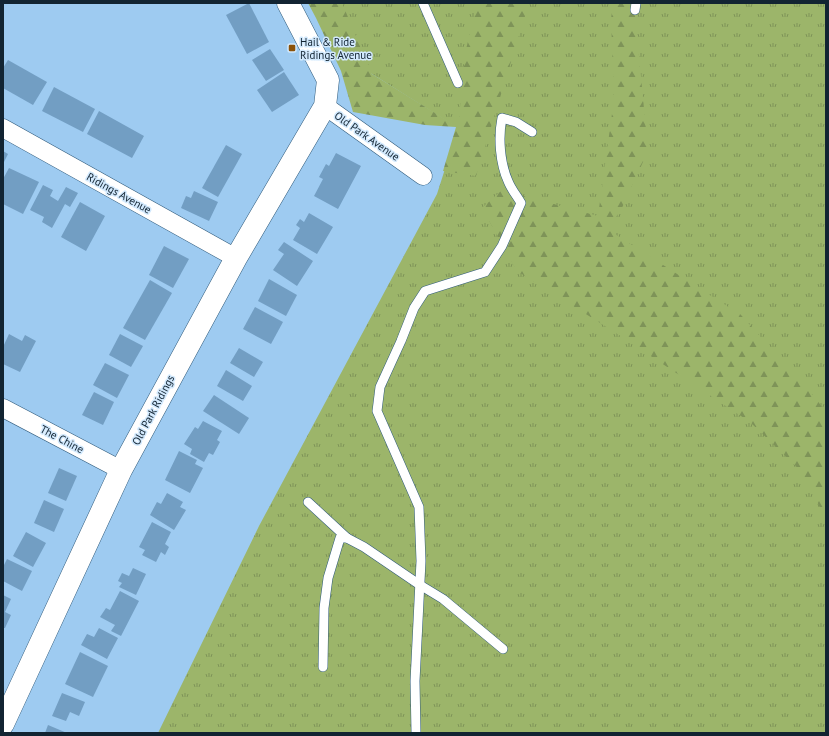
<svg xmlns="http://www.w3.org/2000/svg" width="829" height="736" viewBox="0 0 829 736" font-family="'PT Sans',sans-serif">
<defs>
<pattern id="grass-tufts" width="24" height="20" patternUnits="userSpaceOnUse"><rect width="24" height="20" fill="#9cb56a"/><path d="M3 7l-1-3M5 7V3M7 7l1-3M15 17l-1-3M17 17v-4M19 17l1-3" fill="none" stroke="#7e9358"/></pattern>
<pattern id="forest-firs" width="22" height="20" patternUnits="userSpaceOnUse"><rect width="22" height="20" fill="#9cb56a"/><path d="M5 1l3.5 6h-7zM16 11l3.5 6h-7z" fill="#7e9358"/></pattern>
</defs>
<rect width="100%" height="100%" fill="#9ecbf1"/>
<polygon fill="url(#grass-tufts)" points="308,3 826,3 826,733 158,733 259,526 437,194 458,128 372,74"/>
<g fill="url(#forest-firs)">
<polygon points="308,3 342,3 372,74 456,126 459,119 465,53 478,3 529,3 476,176 443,171 456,127 425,125 353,112 341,71 316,18"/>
<polygon points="613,3 634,3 648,151 621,210 607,229 741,315 817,400 826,413 826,519 801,471 750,422 613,331 517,271 482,208 502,190 598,216 614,99 611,19"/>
</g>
<g fill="#729ec3">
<polygon points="249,3 269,42 247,54 226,15"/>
<polygon points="270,49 284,70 266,81 252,60"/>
<polygon points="8,60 47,82 33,105 3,88 3,68"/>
<polygon points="284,72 299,95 272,112 257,90"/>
<polygon points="54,87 95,109 83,132 42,111"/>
<polygon points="99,111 144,136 132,158 87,134"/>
<polygon points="226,145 242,154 218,197 202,188"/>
<polygon points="3,151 8,154 3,164"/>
<polygon points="336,153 361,166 338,209 314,196 323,179 319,177 326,164 329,166"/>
<polygon points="9,168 39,182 23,214 3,204 3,179"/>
<polygon points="43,185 53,190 50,196 58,201 66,187 78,193 70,207 65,204 52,228 42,222 44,217 30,210"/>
<polygon points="194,191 218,202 209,221 181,208 186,196 191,198"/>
<polygon points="80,202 105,216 86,251 61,237"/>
<polygon points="309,213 333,227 317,254 293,240 300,228 296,225 300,219 304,222"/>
<polygon points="284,242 313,261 297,286 273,270 284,254 278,250"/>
<polygon points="164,246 189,259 173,288 149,275"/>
<polygon points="269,279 297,295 286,316 258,301"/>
<polygon points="150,280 172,293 145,340 123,328"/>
<polygon points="255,307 283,322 271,344 243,329"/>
<polygon points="9,334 22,341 25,335 36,341 20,372 3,364 3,347"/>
<polygon points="120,334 143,346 131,367 109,355"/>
<polygon points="239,348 263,362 254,377 230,363"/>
<polygon points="105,363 129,375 117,398 93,385"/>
<polygon points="226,370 252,386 243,401 217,386"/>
<polygon points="94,392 114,402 103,425 82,415"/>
<polygon points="214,395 249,418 239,434 203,411"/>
<polygon points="203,421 222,431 217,440 220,442 213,455 209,453 204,462 190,454 192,449 184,444 195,427 198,429"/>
<polygon points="179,451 197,460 195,464 203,468 190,493 165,480"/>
<polygon points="59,468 77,476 66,501 48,493"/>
<polygon points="167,493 183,502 180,507 186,510 174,530 150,515 157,502 161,504"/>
<polygon points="44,500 64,509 54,532 34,523"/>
<polygon points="152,522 171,532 165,544 169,547 165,555 161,552 156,562 142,555 145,550 139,547"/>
<polygon points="26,532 46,543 33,567 13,556"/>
<polygon points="7,559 32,571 22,591 3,581 3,567"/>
<polygon points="133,568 146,574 136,595 119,587 122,583 118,581 122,573 129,576"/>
<polygon points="120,591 139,601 121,636 111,631 115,625 100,617 106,608 110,610"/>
<polygon points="3,595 11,599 5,612 11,615 5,628 3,628"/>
<polygon points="99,628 118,638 107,659 81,645 87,634 94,637"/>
<polygon points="80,652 108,666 93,697 65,684"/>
<polygon points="62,693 85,702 79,716 70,712 66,721 52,716"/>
<polygon points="48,725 67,733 45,733"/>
</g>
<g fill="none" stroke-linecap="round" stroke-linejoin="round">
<g stroke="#305b7c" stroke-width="10">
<g id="service">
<polyline points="423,3 458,83"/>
<polyline points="635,10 636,3"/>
<polyline points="308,502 347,538"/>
<polyline points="323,667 324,608 328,578 340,538 347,538 364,547 420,585 443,599 503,649"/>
<path d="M416,733L415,681L421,561L419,507L377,411L380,387L401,341L414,308L425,291L485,272L502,246L521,203C517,196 511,189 508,181C500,163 498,138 502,118L516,122L532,132"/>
</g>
</g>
<g stroke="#305b7c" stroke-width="19">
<g id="minor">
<polyline points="325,106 423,176"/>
<polyline points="3,128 236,258"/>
<polyline points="3,408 121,470"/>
</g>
</g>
<g stroke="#305b7c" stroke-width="23">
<polyline id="tertiary" points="3,724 121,470 236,258 325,106 328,80 288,3"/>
</g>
<use href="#service" stroke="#fff" stroke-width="9"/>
<use href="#minor" stroke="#fff" stroke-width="18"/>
<use href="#tertiary" stroke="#fff" stroke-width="22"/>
</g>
<rect fill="#8b5209" stroke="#d2e9fd" stroke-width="1.5" x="288" y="44" width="8" height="8" rx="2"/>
<g text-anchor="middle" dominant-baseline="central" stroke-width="3" stroke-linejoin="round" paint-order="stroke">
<g font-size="11" fill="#122432" stroke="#d2e9fd" text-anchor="start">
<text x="300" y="42">Hail &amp; Ride<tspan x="300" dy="13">Ridings Avenue</tspan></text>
</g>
<g font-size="11" fill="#122432" stroke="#d2e9fd">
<text transform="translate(367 136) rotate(35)">Old Park Avenue</text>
<text transform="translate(119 193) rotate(29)">Ridings Avenue</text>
<text transform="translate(153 410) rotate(-62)">Old Park Ridings</text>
<text transform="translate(62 439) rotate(28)">The Chine</text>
</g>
</g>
<rect width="829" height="736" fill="none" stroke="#122432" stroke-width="8"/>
</svg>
